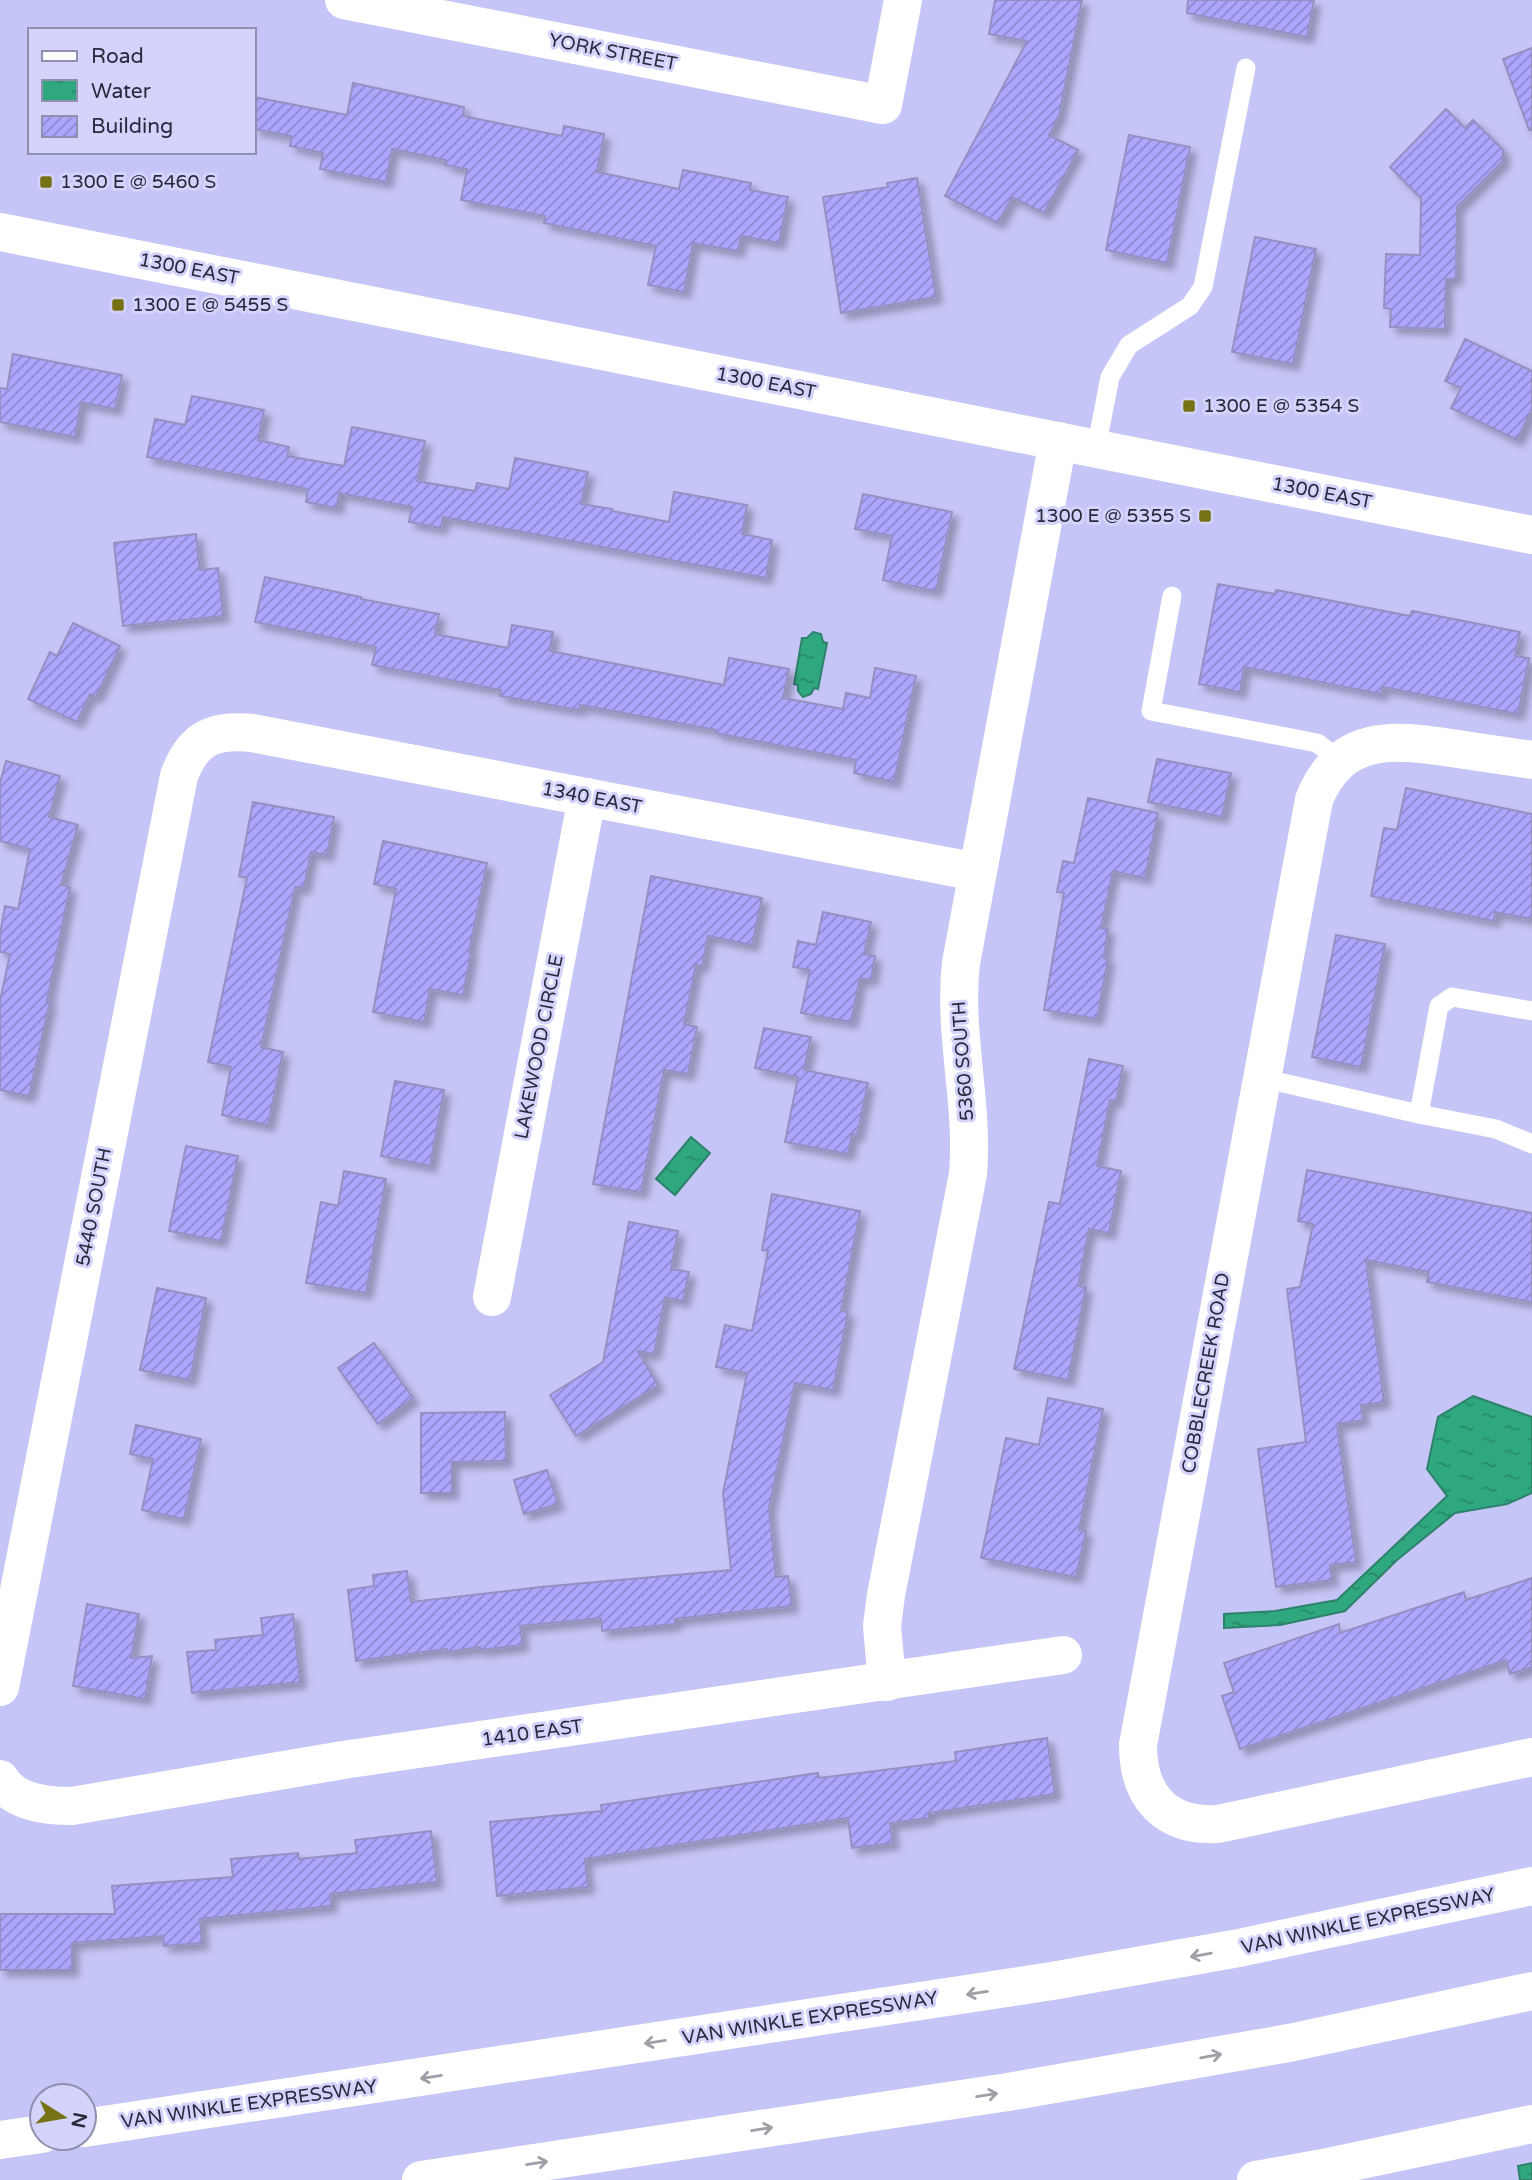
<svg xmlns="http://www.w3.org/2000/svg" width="1532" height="2180" viewBox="0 0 1532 2180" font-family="'Varela Round',sans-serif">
<defs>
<pattern id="water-ripples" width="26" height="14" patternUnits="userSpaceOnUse" patternTransform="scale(1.75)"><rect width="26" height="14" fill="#2fa880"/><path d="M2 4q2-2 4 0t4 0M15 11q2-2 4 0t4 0" fill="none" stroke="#28896a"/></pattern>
<pattern id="building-hatch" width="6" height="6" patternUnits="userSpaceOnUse" patternTransform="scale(1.75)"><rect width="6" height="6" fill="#aca7fd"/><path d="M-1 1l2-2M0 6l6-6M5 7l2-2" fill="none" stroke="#8c88ce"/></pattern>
<filter id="shadow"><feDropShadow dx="6" dy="6" stdDeviation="3.5" flood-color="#0004"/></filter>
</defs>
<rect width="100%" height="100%" fill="#c6c5f7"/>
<g fill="url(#water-ripples)" stroke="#2e826c" stroke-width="2">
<polygon points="813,632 821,634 823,642 827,643 818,689 814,688 811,694 803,697 798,691 798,685 794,684 802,638 807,638"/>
<polygon points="691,1137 710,1153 675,1195 656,1179"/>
<polygon points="1473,1396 1532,1417 1532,1493 1507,1504 1455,1513 1397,1560 1345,1611 1280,1625 1224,1628 1224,1614 1275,1611 1337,1600 1447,1496 1427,1469 1438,1417"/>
<polygon points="1532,2163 1532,2180 1520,2180 1518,2166"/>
</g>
<g fill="url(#building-hatch)" stroke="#9391c1" stroke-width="2" filter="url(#shadow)">
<polygon points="995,0 1082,0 1059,116 1049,135 1078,150 1044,213 1012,197 998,223 945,196 1027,41 989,34"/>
<polygon points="1188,0 1314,0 1307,37 1187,13"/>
<polygon points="1532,48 1532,130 1529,130 1503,59"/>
<polygon points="353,83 464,107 463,116 562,136 564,126 604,134 597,172 679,189 683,170 751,183 750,190 788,197 779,243 741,236 738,251 693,243 684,292 648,285 656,246 544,223 545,216 461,200 467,169 445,165 446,160 392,149 386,182 320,169 323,153 290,146 291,136 254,129 254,97 347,115"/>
<polygon points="1446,109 1465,128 1473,120 1503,150 1503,161 1457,207 1456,279 1446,279 1445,329 1390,327 1391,309 1384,308 1386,254 1420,255 1421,198 1390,167"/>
<polygon points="1129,135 1190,147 1167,263 1106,250"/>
<polygon points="917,178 936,297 841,313 823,197 888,187 887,183"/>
<polygon points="1255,237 1316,249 1293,364 1232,352"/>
<polygon points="1465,339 1532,371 1532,408 1517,440 1451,408 1461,388 1445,381"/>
<polygon points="13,354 122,375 115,409 81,402 75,437 0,422 0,388 7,389"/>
<polygon points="192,396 264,410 258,440 289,447 287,456 344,466 352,427 425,441 417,481 475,491 477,483 509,489 515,458 588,472 581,504 612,509 612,511 669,522 674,492 747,505 742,534 772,540 766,578 443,517 441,528 409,522 412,507 339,493 337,508 306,502 308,489 147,457 155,419 185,425"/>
<polygon points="863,494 952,512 936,591 883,580 892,536 855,529"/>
<polygon points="196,534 200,570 218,568 223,616 123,626 114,543"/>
<polygon points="265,577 361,597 361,599 439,614 435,634 508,648 512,625 553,632 550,651 724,685 729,658 789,669 783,698 843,709 846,693 870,698 875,668 916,676 894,782 854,773 856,760 715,733 716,730 580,705 579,710 500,696 501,690 372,665 376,647 255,622"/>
<polygon points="1218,584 1275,594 1276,590 1410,616 1412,611 1520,632 1515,656 1529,658 1518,714 1383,687 1381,694 1244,667 1240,692 1199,684"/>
<polygon points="73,623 120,646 96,697 90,694 77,722 28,699 50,652 57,656"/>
<polygon points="1157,759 1231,773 1222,817 1148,802"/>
<polygon points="6,761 60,776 49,817 78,825 61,885 70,887 47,1001 50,1001 29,1096 0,1090 0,1001 10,954 0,952 0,934 5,906 18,909 30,849 0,841 0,783"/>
<polygon points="1406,788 1532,814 1532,919 1495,912 1494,921 1371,896 1384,828 1397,830"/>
<polygon points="1088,798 1158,813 1145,878 1113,871 1101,928 1108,929 1104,958 1108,959 1097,1019 1044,1010 1064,893 1057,892 1063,861 1074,863"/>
<polygon points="253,802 334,817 327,855 311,852 304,888 295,887 261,1047 283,1052 268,1125 222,1115 231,1067 208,1062 247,878 239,876"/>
<polygon points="383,841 487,863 469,952 471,953 463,995 430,989 424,1022 373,1012 396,889 374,884"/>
<polygon points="651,876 762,898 752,945 708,936 702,966 696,965 684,1024 697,1027 688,1074 664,1070 641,1192 593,1184"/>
<polygon points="823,912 871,922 864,954 875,956 871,980 860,978 851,1022 801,1013 810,970 793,967 798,941 816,945"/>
<polygon points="1336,935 1385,944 1361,1067 1312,1057"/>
<polygon points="764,1028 811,1037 804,1070 868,1083 857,1135 852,1134 848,1154 785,1142 798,1077 755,1068"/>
<polygon points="1089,1059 1123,1066 1116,1101 1110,1100 1097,1166 1121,1171 1109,1233 1089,1229 1078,1286 1086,1287 1068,1380 1014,1369 1049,1202 1060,1204"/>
<polygon points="395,1081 444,1090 430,1166 381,1156"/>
<polygon points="186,1146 238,1156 221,1241 169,1231"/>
<polygon points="1307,1170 1532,1213 1532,1302 1427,1282 1429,1272 1366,1260 1384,1402 1361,1405 1363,1420 1337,1424 1356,1562 1330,1565 1332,1580 1276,1587 1258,1449 1306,1442 1287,1289 1300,1287 1313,1224 1298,1221"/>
<polygon points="344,1171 386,1179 366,1293 306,1283 321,1202 338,1206"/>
<polygon points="772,1194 860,1211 841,1311 848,1312 833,1390 795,1383 769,1508 776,1577 788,1576 792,1606 675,1619 675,1624 602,1631 601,1618 520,1626 523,1645 480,1650 480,1647 447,1652 447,1649 356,1661 348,1590 374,1586 373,1575 407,1571 411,1602 541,1587 731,1570 723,1493 747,1373 716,1367 725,1325 752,1331 768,1251 762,1250"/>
<polygon points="629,1222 678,1231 671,1269 689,1272 683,1301 665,1297 654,1354 638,1351 658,1385 576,1436 550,1395 603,1362"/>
<polygon points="157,1288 206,1298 190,1380 140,1370"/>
<polygon points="374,1343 413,1398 378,1424 338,1368"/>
<polygon points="1048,1398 1103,1409 1079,1530 1086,1531 1076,1577 981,1558 1006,1438 1039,1445"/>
<polygon points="505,1412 506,1461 452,1462 452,1493 421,1493 421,1413"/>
<polygon points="136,1425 201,1439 184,1519 142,1510 153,1459 130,1454"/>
<polygon points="547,1470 558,1504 524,1514 514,1480"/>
<polygon points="1532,1578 1532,1667 1510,1674 1506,1660 1240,1749 1222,1696 1234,1692 1224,1663 1339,1624 1340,1633 1464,1592 1466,1600"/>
<polygon points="87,1604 139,1614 131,1658 152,1656 145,1699 73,1686"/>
<polygon points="293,1614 300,1682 192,1693 187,1652 216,1650 215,1640 263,1635 261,1618"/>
<polygon points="1047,1738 1055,1794 929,1813 929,1818 890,1823 893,1843 852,1848 848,1818 585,1859 588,1887 497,1896 490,1822 602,1811 601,1805 818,1773 819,1778 956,1761 955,1752"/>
<polygon points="431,1831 437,1882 330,1894 331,1906 200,1919 202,1943 164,1946 163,1936 72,1943 72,1970 0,1970 0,1914 115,1914 112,1886 233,1877 231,1859 298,1853 299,1859 357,1853 355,1840"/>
</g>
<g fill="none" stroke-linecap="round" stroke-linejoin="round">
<g stroke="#fff" stroke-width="19">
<polyline points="1096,449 1110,377 1129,345 1190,306 1203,287 1246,68"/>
<polyline points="1172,596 1151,711 1317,743 1340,760"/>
<polyline points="1261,1078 1419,1114 1496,1129 1532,1144"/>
<polyline points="1419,1114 1439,1006 1452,997 1532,1011"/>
</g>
<g stroke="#fff" stroke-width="38">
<polyline points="344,0 883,105 903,0"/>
<path d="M1532,760C1505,756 1478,752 1451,748C1392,739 1340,734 1314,800L1138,1745C1138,1796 1165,1827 1218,1824L1532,1757"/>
<polyline points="492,1297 587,797"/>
<path d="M887,1682L882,1626L886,1595L968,1174C974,1103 953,1034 961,963L1058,441"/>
<path d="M0,1687L179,776C193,738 213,729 252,733L977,872"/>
<path d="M0,1779C14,1803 47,1806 72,1806L343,1760L1063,1655"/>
<polyline points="1256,2180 1323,2168 1532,2124"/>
</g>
<polyline stroke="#fff" stroke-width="38" points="0,232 1532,535"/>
<g stroke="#fff" stroke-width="38">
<polyline points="84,2128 1052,1981 1239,1948 1532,1886"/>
<polyline points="0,2140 42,2134"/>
<polyline points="421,2180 1008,2092 1289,2043 1532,1991"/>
</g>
</g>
<defs><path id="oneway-shaft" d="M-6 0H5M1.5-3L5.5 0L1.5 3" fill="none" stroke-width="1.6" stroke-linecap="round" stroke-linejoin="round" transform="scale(1.75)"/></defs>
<g stroke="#9f9fa7">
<use href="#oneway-shaft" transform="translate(1201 1955) rotate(170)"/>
<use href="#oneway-shaft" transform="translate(977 1993) rotate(171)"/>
<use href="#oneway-shaft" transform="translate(655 2042) rotate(171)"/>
<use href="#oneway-shaft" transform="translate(1211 2056) rotate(-10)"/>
<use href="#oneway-shaft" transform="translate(431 2077) rotate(171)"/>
<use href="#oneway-shaft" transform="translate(987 2095) rotate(-9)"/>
<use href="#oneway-shaft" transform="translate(762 2129) rotate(-9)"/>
<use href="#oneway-shaft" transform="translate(537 2163) rotate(-9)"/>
</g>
<g fill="#767112" stroke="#d4d3fc" stroke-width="2.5">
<rect x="39" y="175" width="14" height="14" rx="3.5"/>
<rect x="111" y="298" width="14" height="14" rx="3.5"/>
<rect x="1182" y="399" width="14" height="14" rx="3.5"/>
<rect x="1198" y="509" width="14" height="14" rx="3.5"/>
</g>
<g text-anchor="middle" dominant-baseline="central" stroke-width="6" stroke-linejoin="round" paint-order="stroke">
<g font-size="19" fill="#2a293c" stroke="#d4d3fc">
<text transform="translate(613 52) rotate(11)">YORK STREET</text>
<text transform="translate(189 269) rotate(11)">1300 EAST</text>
<text transform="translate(766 383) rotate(11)">1300 EAST</text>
<text transform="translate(1322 493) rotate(11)">1300 EAST</text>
<text transform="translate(592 798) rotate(11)">1340 EAST</text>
<text transform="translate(539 1047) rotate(-79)">LAKEWOOD CIRCLE</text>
<text transform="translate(963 1061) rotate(-94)">5360 SOUTH</text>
<text transform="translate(94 1207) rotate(-79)">5440 SOUTH</text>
<text transform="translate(1206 1373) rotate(-80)">COBBLECREEK ROAD</text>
<text transform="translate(532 1733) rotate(-8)">1410 EAST</text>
<text transform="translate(1368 1921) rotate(-12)">VAN WINKLE EXPRESSWAY</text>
<text transform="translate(810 2018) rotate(-9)">VAN WINKLE EXPRESSWAY</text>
<text transform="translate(249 2104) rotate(-8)">VAN WINKLE EXPRESSWAY</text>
</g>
<g font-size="19" fill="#2a293c" stroke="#d4d3fc" text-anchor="start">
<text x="60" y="182">1300 E @ 5460 S</text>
<text x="132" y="305">1300 E @ 5455 S</text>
<text x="1203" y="406">1300 E @ 5354 S</text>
<text x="1191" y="516" text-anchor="end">1300 E @ 5355 S</text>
</g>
</g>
<rect x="28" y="28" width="228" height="126" fill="#d4d3fc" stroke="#908faf" stroke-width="2"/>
<rect x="42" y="51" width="35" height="10" fill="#ffffff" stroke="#908faf" stroke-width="2"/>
<text x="91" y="63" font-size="21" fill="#2a293c">Road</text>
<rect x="42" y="80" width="35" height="21" fill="url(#water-ripples)" stroke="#908faf" stroke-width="2"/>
<text x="91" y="98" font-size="21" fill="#2a293c">Water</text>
<rect x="42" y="116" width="35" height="21" fill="url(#building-hatch)" stroke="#908faf" stroke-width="2"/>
<text x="91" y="133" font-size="21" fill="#2a293c">Building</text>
<g transform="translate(63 2117) rotate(101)"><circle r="33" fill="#d4d3fc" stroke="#908faf" stroke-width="2"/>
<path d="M0-5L12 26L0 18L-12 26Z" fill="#767112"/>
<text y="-10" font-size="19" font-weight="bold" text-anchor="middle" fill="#2a293c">N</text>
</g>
</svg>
